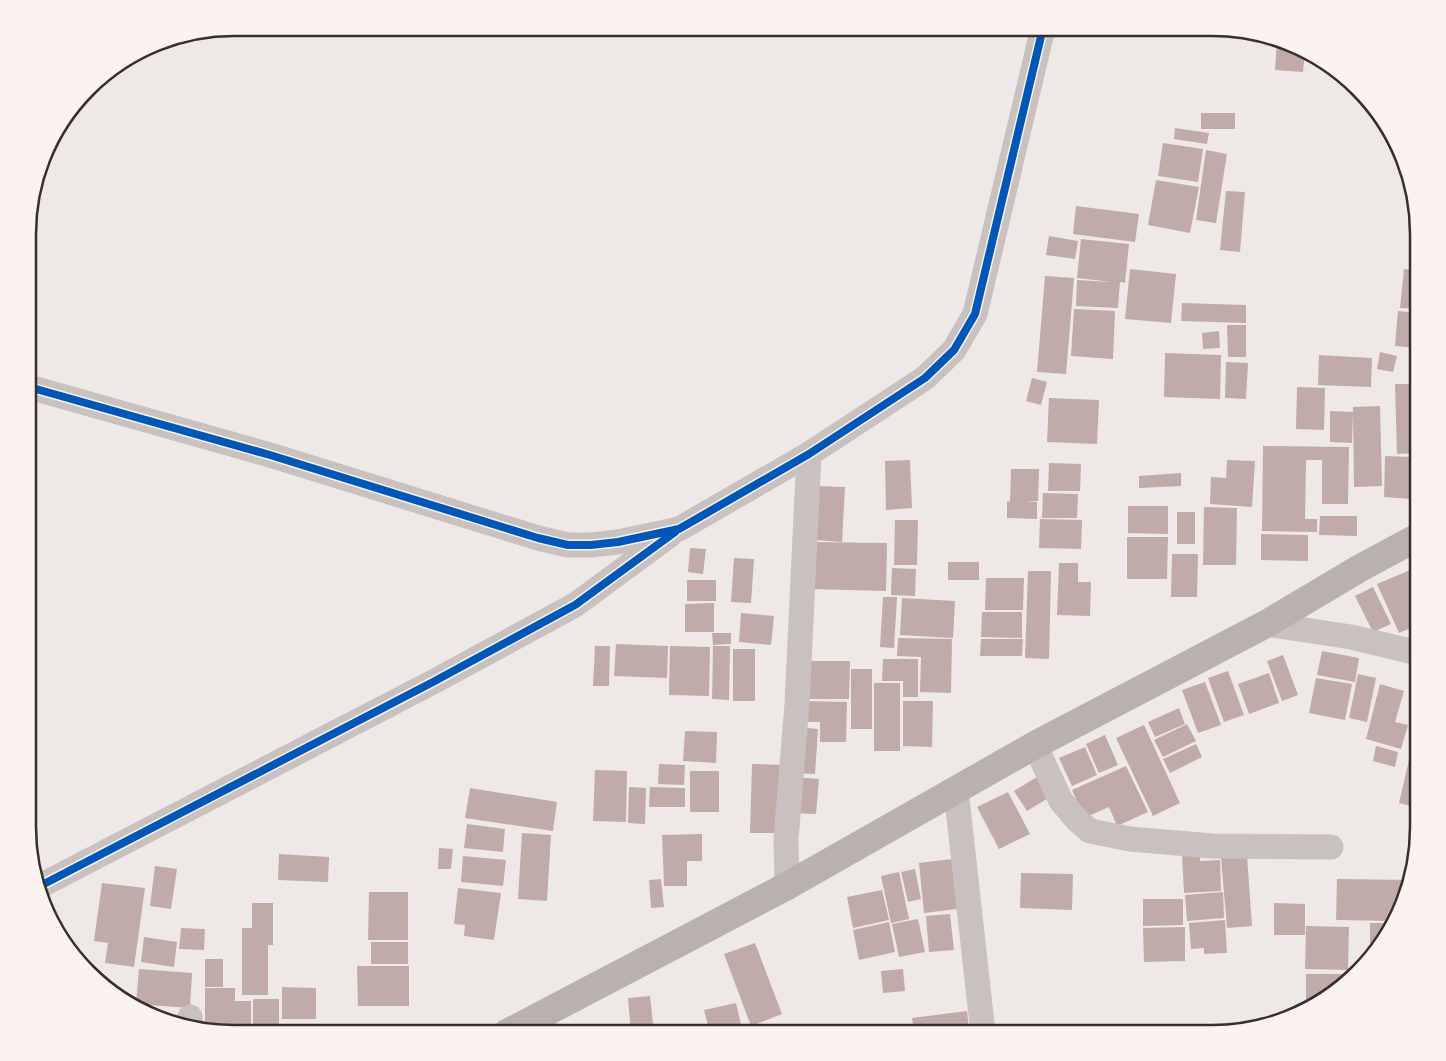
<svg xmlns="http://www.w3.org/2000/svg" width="1446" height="1061" viewBox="0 0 1446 1061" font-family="Montserrat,sans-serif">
<rect width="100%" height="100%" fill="#eee9e6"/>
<g fill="#c0aba9">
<polygon points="1277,40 1291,43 1305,51 1303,72 1275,70"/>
<rect x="1201" y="113" width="34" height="16"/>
<polygon points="1175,128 1209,133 1207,144 1174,139"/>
<polygon points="1163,143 1203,149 1198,182 1158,176"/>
<polygon points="1206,150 1227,154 1216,223 1196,220"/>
<polygon points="1156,180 1199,187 1190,233 1148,225"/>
<polygon points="1226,191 1245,192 1240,252 1220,250"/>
<polygon points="1076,206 1139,214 1135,242 1073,234"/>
<polygon points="1049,236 1078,241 1075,259 1046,255"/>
<polygon points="1081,239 1129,244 1125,283 1120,282 1118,308 1076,306 1077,280 1112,282 1077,278"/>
<polygon points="1130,269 1176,274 1171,323 1125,319"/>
<polygon points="1404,269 1418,271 1418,309 1400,308"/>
<polygon points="1045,276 1074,278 1066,374 1037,372"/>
<polygon points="1182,303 1246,305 1246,323 1181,321"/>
<polygon points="1074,309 1115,311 1113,359 1071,356"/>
<polygon points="1398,311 1418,313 1418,348 1395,346"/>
<polygon points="1227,325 1246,325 1246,357 1228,357"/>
<polygon points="1219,331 1220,348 1203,349 1202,333"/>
<polygon points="1380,352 1397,356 1393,372 1377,369"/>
<polygon points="1165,353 1221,355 1220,399 1164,397"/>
<polygon points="1319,355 1372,358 1371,387 1318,385"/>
<polygon points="1226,362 1248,363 1246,399 1225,398"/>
<polygon points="1032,378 1047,382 1041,405 1026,401"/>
<polygon points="1395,384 1418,384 1418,453 1397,454"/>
<polygon points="1297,387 1325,388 1324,430 1296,429"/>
<polygon points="1049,398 1099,400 1097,444 1047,442"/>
<polygon points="1380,406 1382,486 1354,487 1353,414 1352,443 1330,442 1330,411 1353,412 1353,407"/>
<polygon points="1263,446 1349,447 1348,504 1322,504 1322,460 1306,460 1305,519 1317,519 1317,532 1262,531"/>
<polygon points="1385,456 1412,457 1411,462 1418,462 1418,483 1412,483 1411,464 1410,499 1384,497"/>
<polygon points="910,460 912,508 886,510 885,461"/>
<polygon points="1227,460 1255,461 1252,507 1210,504 1211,477 1226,478"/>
<polygon points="1049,463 1081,464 1080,491 1048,491"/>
<polygon points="1011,469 1039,469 1038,501 1026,501 1037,502 1037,519 1007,518 1007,501 1010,502"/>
<polygon points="1181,473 1181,486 1139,488 1139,476"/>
<polygon points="817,486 845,487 842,542 815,540"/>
<polygon points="1043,493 1078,494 1077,518 1042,518"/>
<polygon points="1128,506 1168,506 1168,534 1128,533"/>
<polygon points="1204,507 1237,508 1236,565 1203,565"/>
<rect x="1177" y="512" width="18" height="32"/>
<polygon points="1320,516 1357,516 1357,536 1319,535"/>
<polygon points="1040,519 1082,520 1081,549 1039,548"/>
<polygon points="895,520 918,520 917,565 894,565"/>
<polygon points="1261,534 1308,535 1308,561 1261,560"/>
<polygon points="1127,537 1168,537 1167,579 1127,579"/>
<polygon points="812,542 887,543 886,591 811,589"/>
<polygon points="690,548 706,549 703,574 688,572"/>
<polygon points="1172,554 1198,554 1197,597 1171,597"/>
<polygon points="734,558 754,559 751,603 731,602"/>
<rect x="948" y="562" width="31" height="18"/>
<polygon points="1059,563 1078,563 1078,582 1091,582 1090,616 1057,615"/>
<polygon points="892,568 916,569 915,596 891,595"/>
<polygon points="1415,568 1418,575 1418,625 1399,633 1377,584"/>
<polygon points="1028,571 1051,571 1049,659 1025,658"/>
<polygon points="986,578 1024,578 1023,610 985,610"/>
<rect x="687" y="580" width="29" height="21"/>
<polygon points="1373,587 1391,624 1373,632 1355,596"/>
<polygon points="883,597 897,597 894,648 880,647"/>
<polygon points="902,598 955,601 953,638 900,635"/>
<polygon points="714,603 714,632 685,632 685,604"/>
<polygon points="982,612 1022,612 1022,638 981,637"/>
<polygon points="741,613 774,616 771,645 739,642"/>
<polygon points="712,633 731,633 731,644 713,645"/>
<polygon points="898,638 952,639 951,693 920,692 921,657 897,656"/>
<polygon points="981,639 1023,639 1022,656 980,656"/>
<polygon points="616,644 668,646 667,678 614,676"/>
<polygon points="595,646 610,646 609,686 593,686"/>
<polygon points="670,646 710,647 709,696 669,695"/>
<polygon points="713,646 730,646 729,700 712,699"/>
<rect x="733" y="649" width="22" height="52"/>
<polygon points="1322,651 1359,658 1355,682 1317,675"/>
<polygon points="1283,655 1298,695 1282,701 1267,661"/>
<polygon points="883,659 918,659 918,697 903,697 903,681 882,681"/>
<polygon points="803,661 850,661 849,699 802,699"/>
<rect x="851" y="669" width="21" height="60"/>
<polygon points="1228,671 1244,715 1224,722 1208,678"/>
<polygon points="1269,673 1279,703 1249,714 1238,684"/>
<polygon points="1358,674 1376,678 1367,722 1349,718"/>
<polygon points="1316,678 1352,684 1345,720 1309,713"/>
<polygon points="1205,682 1221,725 1198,733 1182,690"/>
<rect x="874" y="683" width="26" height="68"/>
<polygon points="1380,684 1404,691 1395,722 1408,725 1401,749 1366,739"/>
<polygon points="803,701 847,702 846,742 820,742 820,722 803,722"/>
<polygon points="903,701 933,701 932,747 903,746"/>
<polygon points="1179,708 1185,724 1155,737 1148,722"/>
<polygon points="1187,724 1196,741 1163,757 1154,740"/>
<polygon points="1144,725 1180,803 1153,816 1116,738"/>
<polygon points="798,727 818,729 815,774 795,773"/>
<polygon points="1416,730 1418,730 1418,808 1399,803"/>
<polygon points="685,731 717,732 716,763 683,761"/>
<polygon points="1105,735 1118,765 1099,773 1086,744"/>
<polygon points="1196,744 1202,757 1170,773 1163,759"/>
<polygon points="1376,746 1398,752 1395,767 1373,761"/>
<polygon points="1085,747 1097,775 1072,786 1059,758"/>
<polygon points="659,764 685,765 684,785 658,784"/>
<polygon points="752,764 785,765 784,833 750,833"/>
<polygon points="1126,766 1148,812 1117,826 1109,807 1084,818 1072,790"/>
<polygon points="595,770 627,771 626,822 593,821"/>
<rect x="690" y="771" width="29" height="41"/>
<polygon points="794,777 819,779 816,814 791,813"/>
<polygon points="1037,777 1050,797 1027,811 1014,791"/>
<polygon points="629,787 646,788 645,824 628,823"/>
<polygon points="650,787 685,788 685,807 649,807"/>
<polygon points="470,788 557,802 553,831 465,818"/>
<polygon points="1008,792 1030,834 999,849 977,807"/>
<polygon points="467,824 505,829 503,852 464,848"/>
<polygon points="522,833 551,835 547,901 518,899"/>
<polygon points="702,834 702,861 687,861 687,886 664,886 662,835"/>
<polygon points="439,848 453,849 451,869 438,869"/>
<polygon points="279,854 329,857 328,882 278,880"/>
<polygon points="1182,854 1200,854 1200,861 1220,860 1221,891 1184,893"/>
<polygon points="463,856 506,860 503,886 461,882"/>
<polygon points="1247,856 1252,926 1227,928 1221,858"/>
<polygon points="952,859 957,909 924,913 919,863"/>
<polygon points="155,866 177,869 171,909 150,906"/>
<polygon points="915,869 921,899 908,902 901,872"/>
<polygon points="899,872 909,919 891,923 881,876"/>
<polygon points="1021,873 1073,874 1072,910 1020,908"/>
<polygon points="661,879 664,907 651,908 649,880"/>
<polygon points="1337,879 1410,880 1407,894 1393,921 1336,920"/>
<polygon points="102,883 145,888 134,967 105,963 108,943 94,941"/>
<polygon points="458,888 501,893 494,940 464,936 465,925 454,924"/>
<polygon points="882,890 889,920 853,928 847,897"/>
<polygon points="369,892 408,892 408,940 368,940"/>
<polygon points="1223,892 1224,918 1187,921 1185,895"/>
<polygon points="1143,899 1183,899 1183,925 1143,926"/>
<polygon points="252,903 273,903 273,945 268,945 268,995 242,995 242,928 252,928"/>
<polygon points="1274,903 1305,904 1305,935 1274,935"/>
<polygon points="950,914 954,950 929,952 926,916"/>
<polygon points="918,919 925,952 899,957 892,924"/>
<polygon points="1225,920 1227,953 1204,954 1204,948 1191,949 1189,923"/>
<polygon points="889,922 895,952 859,960 853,930"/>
<polygon points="1370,923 1392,923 1376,953 1370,958"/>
<polygon points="1306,926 1349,927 1348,970 1305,969"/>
<polygon points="1185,927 1185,961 1144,962 1143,928"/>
<polygon points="181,928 205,929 204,950 179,949"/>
<polygon points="144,937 177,942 174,967 141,962"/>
<rect x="371" y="942" width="37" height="22"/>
<polygon points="755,943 782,1014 751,1026 724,954"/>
<rect x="205" y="959" width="18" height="28"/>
<polygon points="357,966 409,966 409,1006 358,1006"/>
<polygon points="139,969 192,973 190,1008 136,1004"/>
<polygon points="903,969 905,991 883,993 881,971"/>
<polygon points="1306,974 1350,974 1314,1003 1306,1003"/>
<polygon points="282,987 316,988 316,1019 282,1019"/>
<polygon points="205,988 235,988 235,1001 251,1001 251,1033 236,1033 235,1027 235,1032 214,1032 205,1030"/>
<polygon points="650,996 654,1033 631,1033 628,998"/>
<rect x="253" y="999" width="26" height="34"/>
<polygon points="736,1003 743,1033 710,1033 704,1010"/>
<polygon points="967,1011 969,1028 963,1028 963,1033 914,1033 912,1018"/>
</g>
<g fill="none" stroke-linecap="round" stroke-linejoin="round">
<g stroke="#c8c1bf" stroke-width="25">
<polyline points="29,387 270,455 538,538 568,545 591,545 618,542 679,529 809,454 925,378 954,350 975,314 1043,28"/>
<polyline points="1266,624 1351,637 1418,653"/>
<polyline points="1035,745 1061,801 1077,820 1090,831 1130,839 1212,846 1331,847"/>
<polyline points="956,790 983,1033"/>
<polyline points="40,886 433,682 575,605 670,535"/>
<polyline points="787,886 786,839 797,704 809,454"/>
<polyline points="190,1027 190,1017"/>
</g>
<polyline stroke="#b8b1af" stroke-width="28" points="507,1033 787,886 1035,745 1266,624 1362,567 1418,537"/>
<g stroke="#faf3ef" stroke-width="11">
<g id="cycleway">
<polyline points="29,387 270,455 538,538 568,545 591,545 618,542 679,529 809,454 925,378 954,350 975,314 1043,28"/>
<polyline points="40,886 433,682 575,605 675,532"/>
</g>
</g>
<use href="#cycleway" stroke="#0057b8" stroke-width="8"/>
</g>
<path d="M0 0H1446V1061H0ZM234 36H1212A198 198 0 0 1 1410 234V827A198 198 0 0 1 1212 1025H234A198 198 0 0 1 36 827V234A198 198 0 0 1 234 36Z" fill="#faf3ef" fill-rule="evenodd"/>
<path fill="none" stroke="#392e2c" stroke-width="2.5" d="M234 36H1212A198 198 0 0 1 1410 234V827A198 198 0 0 1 1212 1025H234A198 198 0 0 1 36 827V234A198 198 0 0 1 234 36Z"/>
</svg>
